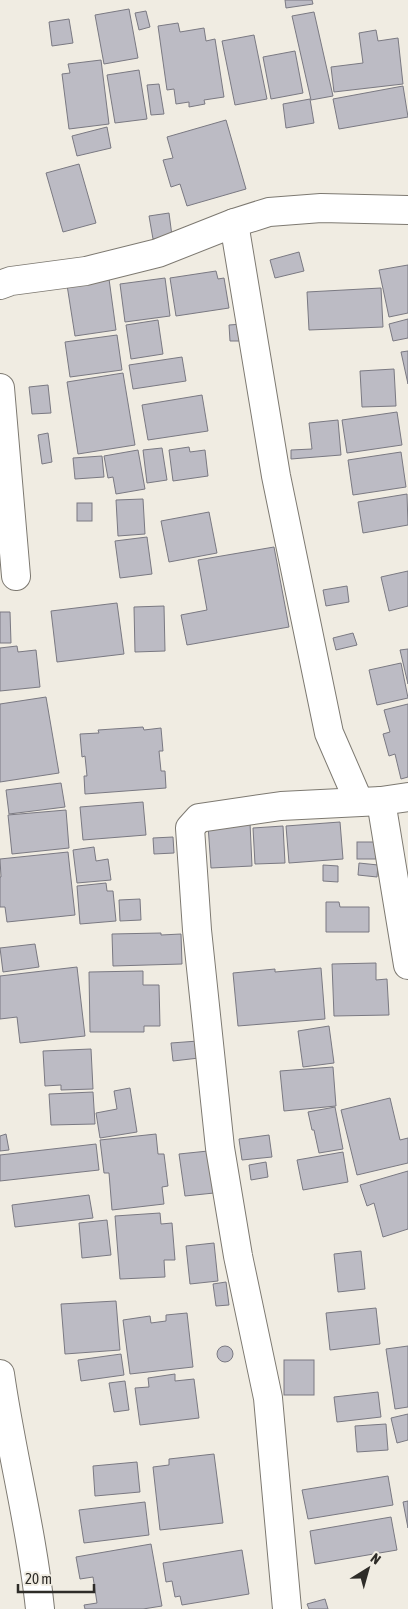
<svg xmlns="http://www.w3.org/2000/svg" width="408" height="1609" viewBox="0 0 408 1609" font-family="'Asap Condensed',sans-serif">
<rect width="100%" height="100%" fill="#f0ece2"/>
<g fill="#bcbbc4" stroke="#7a7982">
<polygon points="285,0 312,0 313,4 286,8"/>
<polygon points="129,9 138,58 104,64 95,15"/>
<polygon points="146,11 150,27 139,30 135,13"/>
<polygon points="314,12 333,96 311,100 292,16"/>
<polygon points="69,19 73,43 52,46 49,22"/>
<polygon points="178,23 180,32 204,28 206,41 215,39 224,97 204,100 205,104 189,107 189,102 176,104 174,89 167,90 158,26"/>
<polygon points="376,30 378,41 398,38 403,84 334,92 331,67 363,63 359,33"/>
<polygon points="254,35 267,99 235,105 222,41"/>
<polygon points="295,51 303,93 271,99 263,57"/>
<polygon points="101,60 109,124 69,129 62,74 70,73 68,64"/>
<polygon points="139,70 147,119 115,123 107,75"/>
<polygon points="159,84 164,114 151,115 147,85"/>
<polygon points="403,86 408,117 339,129 333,99"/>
<polygon points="310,99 314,123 286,128 283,104"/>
<polygon points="226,120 246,189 187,206 180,184 171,187 163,160 173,158 167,137"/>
<polygon points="107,127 111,148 77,156 72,136"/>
<polygon points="79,164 96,223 63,232 46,173"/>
<polygon points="169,213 172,236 153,239 149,216"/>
<polygon points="299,252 304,271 275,278 270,260"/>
<polygon points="408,265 408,313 389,317 379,270"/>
<polygon points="216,271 218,279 224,278 229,308 176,316 170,278"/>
<polygon points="165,278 170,316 125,322 120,284"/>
<polygon points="109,279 116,330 75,336 67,285"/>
<polygon points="381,288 383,327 309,330 307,292"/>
<polygon points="408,319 408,338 393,341 389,324"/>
<polygon points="158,320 163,354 131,359 126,325"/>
<polygon points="243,324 244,341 230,341 229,325"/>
<polygon points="117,335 122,370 70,377 65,342"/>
<polygon points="408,351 408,384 401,352"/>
<polygon points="182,357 186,381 133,389 129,365"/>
<polygon points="394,369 396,406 362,407 360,371"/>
<polygon points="123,373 135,445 78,454 67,382"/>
<polygon points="48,385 51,413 32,414 29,387"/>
<polygon points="202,395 208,431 148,440 142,405"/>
<polygon points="397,412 402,445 347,453 342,420"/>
<polygon points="338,420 341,455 291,459 291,450 312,449 309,423"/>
<polygon points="48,433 52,462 42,464 38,435"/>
<polygon points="189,447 190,452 205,450 208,476 173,481 169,450"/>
<polygon points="162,448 167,480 147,483 143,450"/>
<polygon points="138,450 145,489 116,494 113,477 108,478 104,456"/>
<polygon points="401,452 406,487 353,495 348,460"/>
<polygon points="102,456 104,477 75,479 73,458"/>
<polygon points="407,494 408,525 363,533 358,502"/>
<polygon points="143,499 145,534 118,536 116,500"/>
<rect x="77" y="503" width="15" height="18"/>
<polygon points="209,512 217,553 169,562 161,521"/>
<polygon points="147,537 152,574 120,578 115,541"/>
<polygon points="274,547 289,627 187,645 181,615 207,610 198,560"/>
<polygon points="408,571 408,606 389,611 381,577"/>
<polygon points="347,586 349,602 326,606 323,590"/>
<polygon points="117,603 124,654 57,662 51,611"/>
<polygon points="164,606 165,651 135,652 134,607"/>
<polygon points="0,612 10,612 11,643 0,643"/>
<polygon points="353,633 357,645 336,650 333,638"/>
<polygon points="17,646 18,652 36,650 40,687 0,691 0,648"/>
<polygon points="408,649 408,684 400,650"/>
<polygon points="401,663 408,698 377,705 369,670"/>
<polygon points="46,697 59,773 0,782 0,704"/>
<polygon points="408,704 408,777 401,779 395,754 389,756 383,734 390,732 384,710"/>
<polygon points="143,727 144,730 161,728 163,751 159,751 161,771 165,771 166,788 85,794 84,776 87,776 85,756 82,757 80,734 99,733 98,730"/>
<polygon points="61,783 65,807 9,814 6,790"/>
<polygon points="143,802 146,835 83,840 80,807"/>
<polygon points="66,810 69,848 12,854 8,815"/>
<polygon points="340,822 343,859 289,863 286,826"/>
<polygon points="250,823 252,866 211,868 208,825"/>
<polygon points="283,826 285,863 255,864 253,828"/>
<polygon points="173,837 174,853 154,854 153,838"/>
<rect x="357" y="842" width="19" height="17"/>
<polygon points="94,847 96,861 108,859 111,880 77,883 73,850"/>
<polygon points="68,852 75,915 7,922 5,907 0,907 0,877 1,877 0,859"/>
<polygon points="359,863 378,865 377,877 358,875"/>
<polygon points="323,865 338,866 338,882 323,881"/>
<polygon points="106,883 107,891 113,891 116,921 80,924 77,886"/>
<polygon points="140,899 141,920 120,921 119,900"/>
<polygon points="326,902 339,902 340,907 369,907 369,932 326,932"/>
<polygon points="161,933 161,935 181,934 182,964 113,966 112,934"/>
<polygon points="35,944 39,967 3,972 0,948"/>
<polygon points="376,963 376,980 387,979 389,1015 334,1016 332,964"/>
<polygon points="77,967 85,1036 20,1043 17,1017 0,1019 0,976"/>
<polygon points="321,968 325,1019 238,1026 233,973 275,969 275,972"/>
<polygon points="143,971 143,985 159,985 160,1026 144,1026 144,1032 90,1032 89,972"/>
<polygon points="329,1026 334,1063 303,1067 298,1031"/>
<polygon points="198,1041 199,1058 173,1061 171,1043"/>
<polygon points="91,1049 93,1089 61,1090 61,1085 45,1086 43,1051"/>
<polygon points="333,1067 336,1106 284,1111 280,1071"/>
<polygon points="130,1088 137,1132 100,1138 96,1113 117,1109 114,1091"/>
<polygon points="93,1092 95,1124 51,1125 49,1094"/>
<polygon points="390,1098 400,1140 408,1138 408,1163 357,1175 341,1110"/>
<polygon points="335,1107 343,1149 319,1153 314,1130 312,1130 308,1112"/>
<polygon points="6,1134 9,1150 0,1151 0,1136"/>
<polygon points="156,1134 158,1154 164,1154 168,1186 162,1187 164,1204 112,1210 109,1173 104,1173 100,1140"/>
<polygon points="269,1135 272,1157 242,1160 239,1139"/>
<polygon points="96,1144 99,1170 0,1181 0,1155"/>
<polygon points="208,1151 214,1193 185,1196 179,1154"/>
<polygon points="343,1152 348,1182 303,1190 297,1160"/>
<polygon points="266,1162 268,1177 251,1180 249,1165"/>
<polygon points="408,1171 408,1229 383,1237 374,1203 367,1206 360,1185"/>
<polygon points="89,1195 93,1218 15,1227 12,1205"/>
<polygon points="160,1213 161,1224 172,1223 175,1260 164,1260 165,1277 120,1279 115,1216"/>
<polygon points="107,1220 111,1255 82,1258 79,1223"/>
<polygon points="214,1243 218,1281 190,1284 186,1246"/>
<polygon points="361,1251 365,1289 338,1292 334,1254"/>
<polygon points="226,1282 229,1305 216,1306 213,1284"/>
<polygon points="116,1301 120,1350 65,1354 61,1304"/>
<polygon points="376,1308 380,1344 330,1350 326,1313"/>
<polygon points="187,1313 193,1367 130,1374 123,1320 150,1316 151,1323 166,1321 166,1315"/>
<polygon points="408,1346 408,1407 395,1409 386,1349"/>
<circle cx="225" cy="1354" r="8"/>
<polygon points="121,1354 124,1375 81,1381 78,1360"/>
<rect x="284" y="1360" width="30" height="35"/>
<polygon points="175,1374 175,1381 194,1379 199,1418 140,1425 135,1388 149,1387 148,1378"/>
<polygon points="125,1381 129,1410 114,1412 109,1383"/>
<polygon points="378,1392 381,1417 337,1422 334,1397"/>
<polygon points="408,1414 408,1440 397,1443 391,1418"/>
<polygon points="386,1424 388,1450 357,1452 355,1426"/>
<polygon points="214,1454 223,1523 160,1530 153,1467 169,1465 169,1459"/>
<polygon points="137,1462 140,1492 95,1496 93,1466"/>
<polygon points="388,1476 393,1505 308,1519 302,1490"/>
<polygon points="408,1501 408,1528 403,1502"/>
<polygon points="145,1502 149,1535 84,1543 79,1510"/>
<polygon points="391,1517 397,1550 315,1564 310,1531"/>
<polygon points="151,1544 162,1606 143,1609 85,1609 84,1605 97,1603 93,1577 80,1579 76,1557"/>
<polygon points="242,1550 249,1594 182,1605 180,1596 175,1597 172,1581 166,1582 163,1563"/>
<polygon points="325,1599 328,1609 309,1609 307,1604"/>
</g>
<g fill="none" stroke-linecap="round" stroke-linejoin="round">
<g stroke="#7d7971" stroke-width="30">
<g id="minor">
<polyline points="234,223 276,476 329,733 359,802"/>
<polyline points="0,285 11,281 86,271 158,253 234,223 269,212 321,208 408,210"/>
<polyline points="0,388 16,576"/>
<polyline points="381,801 408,965"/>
<path d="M0,1374C11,1452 32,1530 40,1609"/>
<polyline points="287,1609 268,1398 238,1256 220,1148 197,930 190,828 199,818 281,806 381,801 408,797"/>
</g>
</g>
<use href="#minor" stroke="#fff" stroke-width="28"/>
</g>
<g transform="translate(368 1569) rotate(37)" stroke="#f0ece2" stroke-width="4" paint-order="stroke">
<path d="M0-4L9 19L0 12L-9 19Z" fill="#2e2c28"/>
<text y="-8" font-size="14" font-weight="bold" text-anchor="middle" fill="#2e2c28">N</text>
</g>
<path d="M18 1584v8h76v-8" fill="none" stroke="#2e2c28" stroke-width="2.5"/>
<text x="25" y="1584" font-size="15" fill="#2e2c28" stroke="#f0ece2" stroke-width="4" paint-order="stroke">20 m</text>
</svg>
